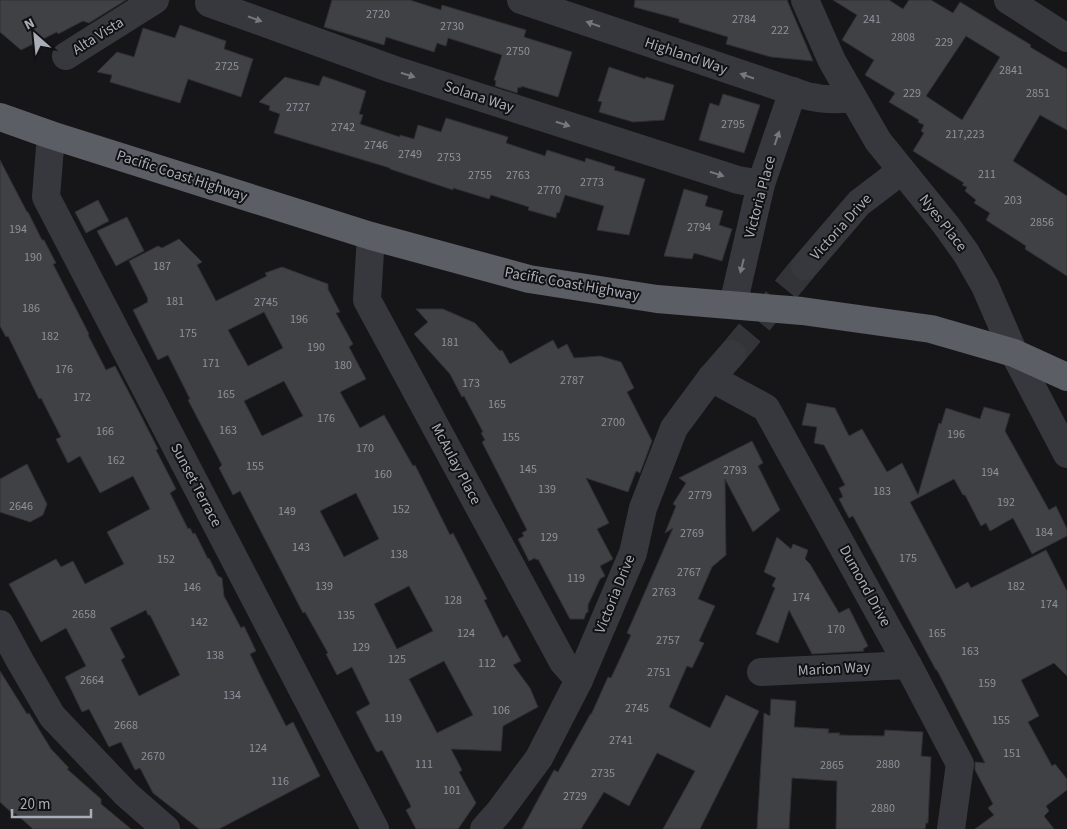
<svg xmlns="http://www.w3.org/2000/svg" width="1067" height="829" viewBox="0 0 1067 829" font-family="'Source Sans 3',sans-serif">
<rect width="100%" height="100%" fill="#161618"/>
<g fill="#404145" stroke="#303034" fill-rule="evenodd">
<polygon points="0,0 126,0 89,23 83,21 58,34 57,32 21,50 0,32"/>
<polygon points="332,0 410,0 441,10 442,5 526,30 524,37 572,52 558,97 521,86 521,88 518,87 517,93 495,86 496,81 494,80 502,55 448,38 446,46 437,43 434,52 386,37 384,45 324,27"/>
<polygon points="635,0 787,0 813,61 771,57 726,44 728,37 679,22 679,19 634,7"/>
<path d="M833,0H889L903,9L909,0H931L953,13L960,2L1031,45L1030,47L1067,69V130L1040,115L1013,161L1067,196V276L1025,249L1026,246L986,220L990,213L974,203L976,200L965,191L967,187L962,185L964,183L913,151L924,133L921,131L924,125L918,122L919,120L889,102L895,93L865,75L874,60L842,40L857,15ZM966,36L1000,57L962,120L926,96Z"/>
<polygon points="180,25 226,41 224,49 253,59 241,97 188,79 180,103 110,82 112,75 97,72 117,52 134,57 143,28 175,38"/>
<polygon points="609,67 645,79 646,77 674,85 664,120 633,122 599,112 602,102 598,101"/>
<polygon points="323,76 366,91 359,114 363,115 360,124 400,137 400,135 414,139 418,125 441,132 446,118 508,137 506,143 545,156 547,150 585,162 586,158 615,167 614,170 645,179 629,235 597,230 604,206 565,195 559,213 557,212 556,218 528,210 529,207 491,195 489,199 453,188 453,190 390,169 390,168 274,133 280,114 269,110 270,106 259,102 285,77 319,86"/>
<polygon points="723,94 760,105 744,153 699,140 710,103 719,106"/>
<path d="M0,160L27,212H28L42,240H44L56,263L53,264L89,334L88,335L106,370L115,366L135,404L158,449L156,450L176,489L170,493L188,529L190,528L193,534L195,533L208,559L209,558L218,576L222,578L224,596L241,628L244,626L256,651L250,654L261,677L286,726L293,722L320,776L219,829H199L153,793L140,768L135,770L121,742L109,747L89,709L82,712L65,677L86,666L66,628L41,642L9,584L56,559L61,567L73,561L85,584L124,564L107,532L150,509L133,476L100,493L80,456L68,463L56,439L61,437L41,398L39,399L8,336L6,337L0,326ZM146,610L148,615H150L180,675L139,696L121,660L125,657L110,628Z"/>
<polygon points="684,189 708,196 705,206 723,211 719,225 732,229 722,261 694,253 692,259 664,256"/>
<polygon points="98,200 109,221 86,233 75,212"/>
<polygon points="127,217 144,251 116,266 97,231"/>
<path d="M179,239L202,262L197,265L216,301L267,276L265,273L282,267L328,284V289L340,312L336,313L353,344L349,347L366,379L340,392L360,428L384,415L413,466L415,465L450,535L453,533L487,599L484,600L503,638L507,635L521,661L513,665L530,688L538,707L503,726L501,751L451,749L462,770L459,772L476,803L458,829H416L406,810L411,807L410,804L382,750L378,752L376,751L356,712L370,704L352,667L337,675L326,654L328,653L305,612L303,613L240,491L233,495L219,468L222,465L188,400L190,399L168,355L158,360L133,310L148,302L147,300L148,299L129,261L158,246L162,248ZM264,312L283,348L248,366L228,330ZM284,381L303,416L262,436L244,401ZM356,493L379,539L344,557L320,511ZM409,586L433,631L397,649L374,604ZM444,661L473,715L437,733L409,679Z"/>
<polygon points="416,309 443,309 475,323 500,351 502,350 510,364 553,340 558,349 567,344 574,358 600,356 621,362 634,388 627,392 652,441 640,473 636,471 628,492 586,478 609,523 597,529 613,559 600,566 605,576 600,579 588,605 588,612 586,613 584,619 570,619 538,559 536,560 535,558 529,561 518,539 524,536 522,533 527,530 482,442 485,440 481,433 483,432 464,396 462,397 450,374 414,334 428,322"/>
<polygon points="807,403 835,408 849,436 862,429 887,472 902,463 918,495 939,423 941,424 946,408 980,419 984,407 1010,414 1005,431 1049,510 1056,506 1067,529 1067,536 1032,554 1013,518 990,531 986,523 981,526 965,495 963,495 954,479 910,502 956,589 968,582 971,588 1046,550 1067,591 1067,676 1054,663 1021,680 1039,716 1028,722 1052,766 1055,764 1067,779 1067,790 1046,806 1049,811 1044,816 1054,829 975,829 994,815 988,808 993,804 975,770 975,762 985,763 937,670 936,670 853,516 849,518 839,499 843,497 839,488 845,485 824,445 814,443 817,427 802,425"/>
<polygon points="752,441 763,463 758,466 780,510 753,532 725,479 726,555 712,567 698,599 715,606 699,641 704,643 692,668 687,666 669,707 710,728 726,695 759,711 700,829 663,829 695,771 657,753 629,806 604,792 581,829 522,829 554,770 558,772 591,713 591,715 608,677 611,678 631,635 627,633 673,528 665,533 676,506 673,504 686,483 679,478"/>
<polygon points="27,464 47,504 43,515 30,522 0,512 0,479"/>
<polygon points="777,537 791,549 793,544 808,550 805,559 810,564 839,613 849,608 868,646 863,649 864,651 812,654 789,610 778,643 756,634 775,588 772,586 776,578 764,572"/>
<polygon points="0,671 27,714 29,713 51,749 69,768 67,769 101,799 101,804 131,829 33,829 15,813 14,815 0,802"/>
<polygon points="771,699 796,701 794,727 829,729 828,733 840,733 839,735 884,736 885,730 923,732 921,756 931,757 928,823 926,823 925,829 836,829 837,781 792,778 789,829 757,829 764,713 770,716"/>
</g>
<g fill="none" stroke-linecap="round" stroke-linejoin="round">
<polyline stroke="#333438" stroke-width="28" stroke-dasharray="28 14" stroke-linecap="butt" points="732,354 805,266"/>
<g stroke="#37383d" stroke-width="28">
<polyline points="1008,0 1067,38"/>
<polyline points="66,56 155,0"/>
<polyline points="51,135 46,197 375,829"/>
<polyline points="371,236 367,300 563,662 579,680"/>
<polyline points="805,266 859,203 901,171"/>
<polyline points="1014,353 1067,454"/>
<polyline points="711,378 766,408 908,665 960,764 951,829"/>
<polyline points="0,624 20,661 52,716 126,794 166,829"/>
<polyline points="761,672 908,665"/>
<polyline points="484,829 499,812 539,758 579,680 633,553 643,508 674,428 711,378 732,354"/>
</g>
<g stroke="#37383d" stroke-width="28">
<polyline points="210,0 209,3 392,69 738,180 761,184"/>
<path d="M521,0L807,96C823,100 837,100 853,98"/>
<polyline points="805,0 832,61 878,141 946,225 966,253 985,286 1014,353"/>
<polyline points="733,305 761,184 793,91"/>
</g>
<polyline stroke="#5b5e65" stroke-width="28" points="0,117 51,135 371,236 529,279 657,299 802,311 931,329 1014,353 1067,377"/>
</g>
<defs><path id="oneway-solid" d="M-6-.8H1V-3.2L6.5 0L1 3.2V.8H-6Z" transform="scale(1.25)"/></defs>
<g fill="#757881">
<use href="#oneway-solid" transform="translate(255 19) rotate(20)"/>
<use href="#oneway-solid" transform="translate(593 24) rotate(-161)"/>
<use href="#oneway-solid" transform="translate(408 75) rotate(18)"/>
<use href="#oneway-solid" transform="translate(747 76) rotate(-161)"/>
<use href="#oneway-solid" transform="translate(563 124) rotate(18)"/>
<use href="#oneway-solid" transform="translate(777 138) rotate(-71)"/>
<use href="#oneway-solid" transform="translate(717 174) rotate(18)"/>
<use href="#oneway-solid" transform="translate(742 266) rotate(104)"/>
</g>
<g text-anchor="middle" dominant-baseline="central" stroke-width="4" stroke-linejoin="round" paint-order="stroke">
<g font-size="12" fill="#8e929b">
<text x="378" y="14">2720</text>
<text x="744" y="19">2784</text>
<text x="872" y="19">241</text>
<text x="452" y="26">2730</text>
<text x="780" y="30">222</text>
<text x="903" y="37">2808</text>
<text x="944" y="42">229</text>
<text x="518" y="51">2750</text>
<text x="227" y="66">2725</text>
<text x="1011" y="70">2841</text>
<text x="912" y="93">229</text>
<text x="1038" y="93">2851</text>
<text x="298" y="107">2727</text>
<text x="733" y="124">2795</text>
<text x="343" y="127">2742</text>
<text x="965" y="134">217,223</text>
<text x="376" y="145">2746</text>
<text x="410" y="154">2749</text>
<text x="449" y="157">2753</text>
<text x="987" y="174">211</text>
<text x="480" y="175">2755</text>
<text x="518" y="175">2763</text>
<text x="592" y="182">2773</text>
<text x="549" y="190">2770</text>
<text x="1013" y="200">203</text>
<text x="1042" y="222">2856</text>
<text x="699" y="227">2794</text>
<text x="18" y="229">194</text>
<text x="33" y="257">190</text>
<text x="162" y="266">187</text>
<text x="175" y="301">181</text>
<text x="266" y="302">2745</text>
<text x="31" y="308">186</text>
<text x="299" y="319">196</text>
<text x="188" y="333">175</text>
<text x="50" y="336">182</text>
<text x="450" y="342">181</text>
<text x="316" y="347">190</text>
<text x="211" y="363">171</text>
<text x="343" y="365">180</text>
<text x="64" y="369">176</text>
<text x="572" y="380">2787</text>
<text x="471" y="383">173</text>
<text x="226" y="394">165</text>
<text x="82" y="397">172</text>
<text x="497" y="404">165</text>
<text x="326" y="418">176</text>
<text x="613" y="422">2700</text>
<text x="228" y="430">163</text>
<text x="105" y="431">166</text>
<text x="956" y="434">196</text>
<text x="511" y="437">155</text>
<text x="365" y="448">170</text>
<text x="116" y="460">162</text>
<text x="255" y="466">155</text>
<text x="528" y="469">145</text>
<text x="735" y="470">2793</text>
<text x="990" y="472">194</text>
<text x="383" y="474">160</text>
<text x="547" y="489">139</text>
<text x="882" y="491">183</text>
<text x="700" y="495">2779</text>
<text x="1006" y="502">192</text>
<text x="21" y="506">2646</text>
<text x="401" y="509">152</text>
<text x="287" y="511">149</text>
<text x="1044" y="532">184</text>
<text x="692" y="533">2769</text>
<text x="549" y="537">129</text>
<text x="301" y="547">143</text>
<text x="399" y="554">138</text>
<text x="908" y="558">175</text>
<text x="166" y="559">152</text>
<text x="689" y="572">2767</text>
<text x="576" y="578">119</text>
<text x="324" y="586">139</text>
<text x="1016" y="586">182</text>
<text x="192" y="587">146</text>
<text x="664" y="592">2763</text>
<text x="801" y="597">174</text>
<text x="453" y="600">128</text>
<text x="1049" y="604">174</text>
<text x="84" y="614">2658</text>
<text x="346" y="615">135</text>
<text x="199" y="622">142</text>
<text x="836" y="629">170</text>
<text x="466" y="633">124</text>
<text x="937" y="633">165</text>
<text x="668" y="640">2757</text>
<text x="361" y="647">129</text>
<text x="970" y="651">163</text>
<text x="215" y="655">138</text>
<text x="397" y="659">125</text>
<text x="487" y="663">112</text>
<text x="659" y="672">2751</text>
<text x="92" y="680">2664</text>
<text x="987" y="683">159</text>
<text x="232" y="695">134</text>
<text x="637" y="708">2745</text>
<text x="501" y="710">106</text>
<text x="393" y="718">119</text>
<text x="1001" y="720">155</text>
<text x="126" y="725">2668</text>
<text x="621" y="740">2741</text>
<text x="258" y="748">124</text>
<text x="1012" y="753">151</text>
<text x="153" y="756">2670</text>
<text x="424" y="764">111</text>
<text x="888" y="764">2880</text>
<text x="832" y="765">2865</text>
<text x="603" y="773">2735</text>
<text x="280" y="781">116</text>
<text x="452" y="790">101</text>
<text x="575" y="796">2729</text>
<text x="883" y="808">2880</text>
</g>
<g font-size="15" fill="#a8adb8" stroke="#111113">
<text transform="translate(98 36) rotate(-32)">Alta Vista</text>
<text transform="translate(686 56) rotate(19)">Highland Way</text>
<text transform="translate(479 97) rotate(18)">Solana Way</text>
<text transform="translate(182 176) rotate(18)">Pacific Coast Highway</text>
<text transform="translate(760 197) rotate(-75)">Victoria Place</text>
<text transform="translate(943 223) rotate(52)">Nyes Place</text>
<text transform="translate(841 227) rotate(-48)">Victoria Drive</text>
<text transform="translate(572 284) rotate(10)">Pacific Coast Highway</text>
<text transform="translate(456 464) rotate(62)">McAulay Place</text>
<text transform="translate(196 485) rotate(62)">Sunset Terrace</text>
<text transform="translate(865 586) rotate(61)">Dumond Drive</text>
<text transform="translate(615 594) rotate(-68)">Victoria Drive</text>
<text transform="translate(834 669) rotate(-3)">Marion Way</text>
</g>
</g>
<g transform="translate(35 35) rotate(333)" stroke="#111113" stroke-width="4" paint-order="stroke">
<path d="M0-4L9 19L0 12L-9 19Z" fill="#a8adb8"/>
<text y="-8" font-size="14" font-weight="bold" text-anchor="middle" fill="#a8adb8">N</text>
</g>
<path d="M12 809v8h79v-8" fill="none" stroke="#a8adb8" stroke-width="2.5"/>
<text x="20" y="809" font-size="15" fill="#a8adb8" stroke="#111113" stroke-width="4" paint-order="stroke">20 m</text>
</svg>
